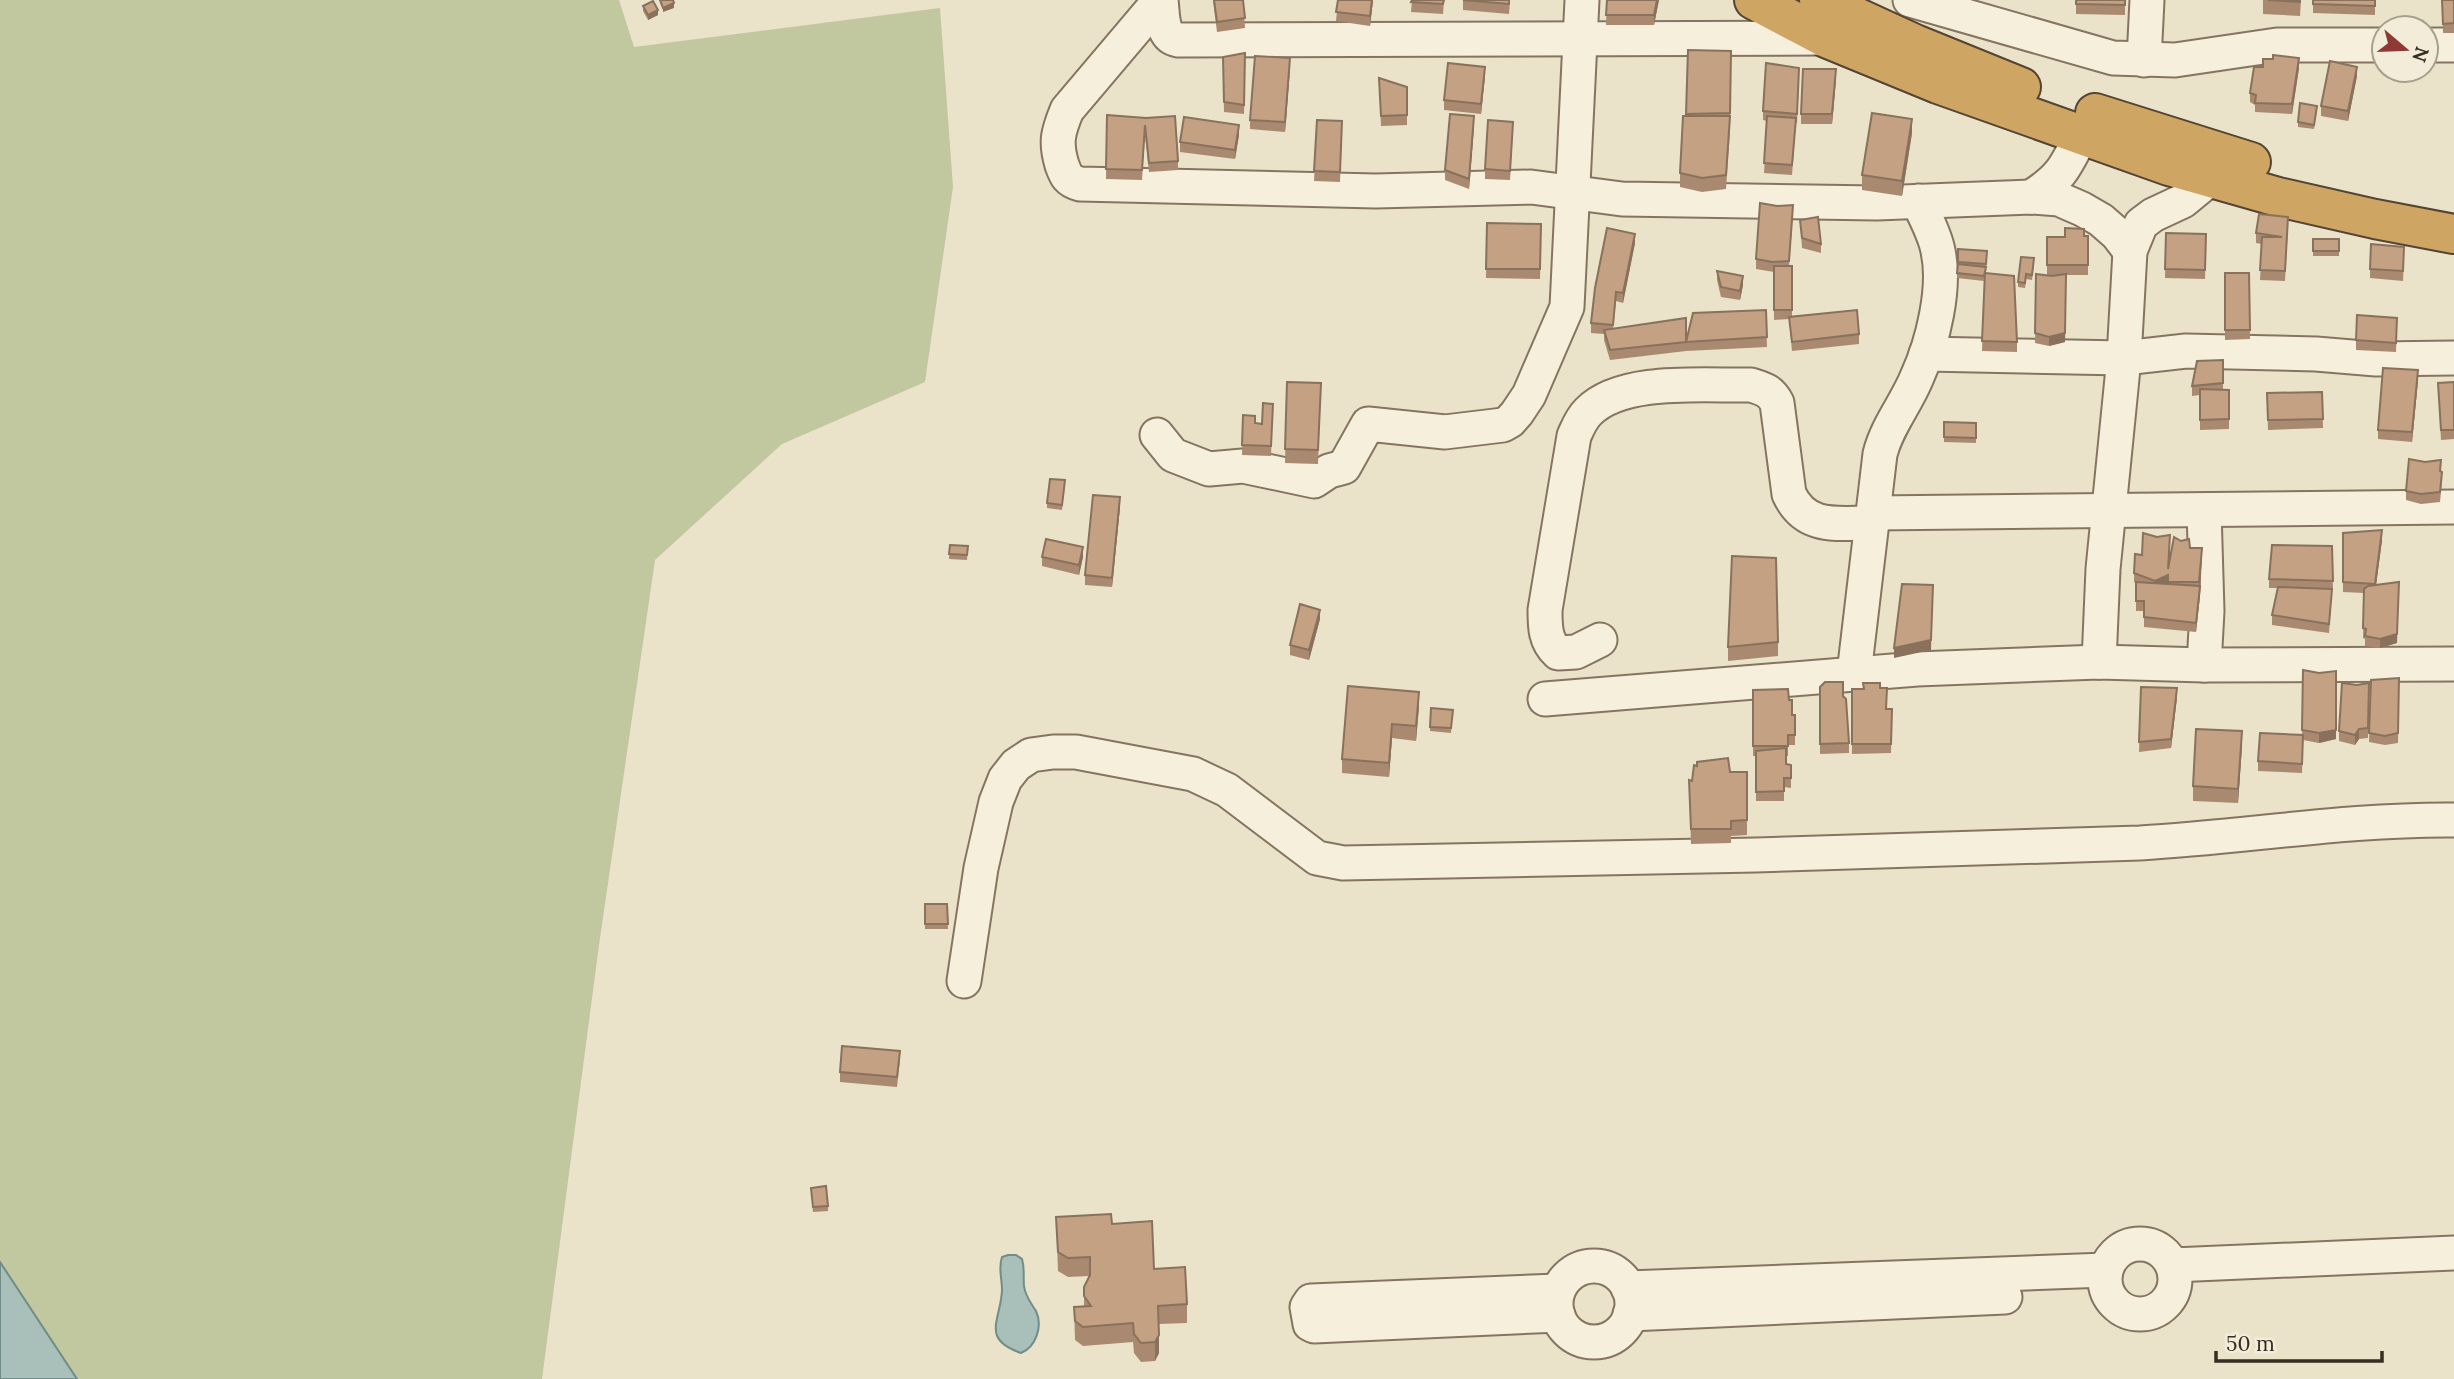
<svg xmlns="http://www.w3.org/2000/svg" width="2454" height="1379" viewBox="0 0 2454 1379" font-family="Lora,serif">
<rect width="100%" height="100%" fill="#eae2c9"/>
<polygon fill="#c1c79e" points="0,0 619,0 634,47 940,8 953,187 925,382 782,444 655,560 599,945 542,1379 77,1379 0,1262"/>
<g fill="#a9bfba" stroke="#718d87" stroke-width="2">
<path d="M1008,1255H1016L1022,1259C1025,1269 1023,1277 1024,1286C1025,1296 1031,1303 1036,1311C1043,1326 1036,1347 1021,1353C980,1339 1001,1320 1002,1290C1002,1278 998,1268 1002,1257Z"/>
<polygon points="0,1262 77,1379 0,1379"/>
</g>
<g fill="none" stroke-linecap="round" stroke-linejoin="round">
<g stroke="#857560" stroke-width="37">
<g id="minor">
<path d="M1160,0L1067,110C1058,132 1055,142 1062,165C1066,176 1068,181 1080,184L1376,191L1531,187L1622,199L1877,203L2031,197L2059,199L2082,209L2101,220L2117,234L2130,251"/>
<path d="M1161,0C1163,15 1161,37 1178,40L1826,38"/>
<polyline points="1910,0 2113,58 2175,60 2277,45 2384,45"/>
<polyline points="2426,45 2454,45"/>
<polyline points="2144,60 2147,0"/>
<path d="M2031,197C2061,178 2065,168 2081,136"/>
<polyline points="1926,354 2124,358 2186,351 2316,354 2376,359 2454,358"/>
<polyline points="1157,435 1173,455 1209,469 1243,466 1314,481 1329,471 1344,467 1368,424 1445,432 1503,425 1510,421 1517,413 1529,395 1567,307 1582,0"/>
<polyline points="2204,510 2207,611 2204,665"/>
<polyline points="1873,513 2454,507"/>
<path d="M1600,640L1576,652L1558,653C1545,641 1545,627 1545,610L1574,436C1578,427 1581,419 1588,412C1622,377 1705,386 1751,385C1764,389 1771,391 1777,403L1789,494C1806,530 1837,523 1871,523"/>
<polyline points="2099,662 2103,569 2124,358 2130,251 2141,224 2153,215 2183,201 2211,178"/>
<path d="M1854,674L1880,454C1887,426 1906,404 1917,377C1933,342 1946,288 1938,251C1935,234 1925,217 1918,201"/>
<polyline points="1545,699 1917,669 2099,662 2204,665 2454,664"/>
<path d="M964,981L981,868L996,802L1005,779L1016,765L1031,755L1053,752H1076L1193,774L1227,790L1317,858L1343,863L1756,855L2140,843C2245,837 2348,819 2454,820"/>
<circle cx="2140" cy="1279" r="35"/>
<polyline points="2173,1265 2454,1253"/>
<circle cx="1594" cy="1304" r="38"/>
<polyline points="1628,1288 2106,1270"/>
<polyline points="1630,1314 2005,1297"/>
<polyline points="1558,1315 1314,1326 1310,1324 1307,1307 1311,1301 1558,1291"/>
</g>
</g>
<g stroke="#534433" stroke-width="42">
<g id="highway">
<polyline points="1754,0 1826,38 1938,84 2169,166 2278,197 2375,219 2454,234"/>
<polyline points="1819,0 1915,44 2021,87"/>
<polyline points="2095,113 2251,162"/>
</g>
</g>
<use href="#minor" stroke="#f6efdc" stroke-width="33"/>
<use href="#highway" stroke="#cfa564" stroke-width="38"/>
</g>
<g fill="#a98a71">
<polygon points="1213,0 1243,0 1245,28 1217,32"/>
<polygon points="1338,0 1373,0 1370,26 1336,21"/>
<polygon points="1412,0 1444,0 1443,14 1411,12"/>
<polygon points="1463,0 1510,0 1509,14 1463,10"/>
<polygon points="1607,0 1659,0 1654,25 1606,25"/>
<polygon points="2076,0 2125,0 2125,15 2076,14"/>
<polygon points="2263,0 2301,0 2300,16 2263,14"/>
<polygon points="2313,0 2375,0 2375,15 2313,13"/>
<polygon points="2442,0 2454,0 2454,33 2443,33"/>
<polygon points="643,6 658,15 648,20 643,11"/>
<polygon points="1688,50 1731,51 1730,131 1726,189 1702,192 1680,187 1680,173 1686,116"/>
<polygon points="1245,53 1244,114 1224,112 1223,57"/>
<polygon points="1290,68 1285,132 1250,129 1250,120"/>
<polygon points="2299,68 2292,114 2255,112 2255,105 2250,102 2250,93"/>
<polygon points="1485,76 1481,114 1444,110 1444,100"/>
<polygon points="2357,76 2348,121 2321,116 2321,106"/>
<polygon points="1799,77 1797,123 1796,123 1792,175 1764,173 1767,121 1763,120 1763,111"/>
<polygon points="1379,78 1407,87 1407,125 1381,126"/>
<polygon points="1836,79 1832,124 1801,124 1801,114"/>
<polygon points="2317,110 2314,129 2298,127 2298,122"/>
<polygon points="1107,115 1146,118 1178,161 1178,170 1149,172 1145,135 1142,180 1106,179"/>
<polygon points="1317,120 1342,121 1340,182 1314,181"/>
<polygon points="1474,126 1469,189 1445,180 1445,170"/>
<polygon points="1513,131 1510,180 1485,179 1485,169"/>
<polygon points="1912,133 1902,196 1862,190 1862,175"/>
<polygon points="1239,135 1235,159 1180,152 1180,142"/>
<polygon points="1793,214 1789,266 1792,266 1792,317 1859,334 1859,344 1792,351 1789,319 1774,320 1774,272 1756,269 1756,259"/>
<polygon points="1800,220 1821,244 1821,253 1802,248"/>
<polygon points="1487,223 1541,224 1540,279 1486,278"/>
<polygon points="2288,227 2285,281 2260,280 2262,244 2256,243 2256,233"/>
<polygon points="2166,233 2206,234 2205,279 2165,278"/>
<polygon points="2088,236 2088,275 2066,275 2065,342 2049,346 2035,343 2036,274 2052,276 2058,275 2047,275 2047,237"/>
<rect x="2313" y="239" width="26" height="17"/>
<polygon points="1635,243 1623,303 1616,301 1613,329 1686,342 1766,310 1767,347 1686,351 1610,360 1604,340 1604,334 1591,333 1591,323"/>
<polygon points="1958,249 1987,251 1986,273 2017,342 2017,352 1982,351 1984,281 1957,278"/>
<polygon points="2404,257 2403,281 2370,278 2370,269"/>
<polygon points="2034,263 2032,280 2026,279 2025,288 2018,287 2018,282"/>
<polygon points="1717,271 1743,285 1740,300 1721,297 1717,280"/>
<polygon points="2225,273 2249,273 2250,339 2225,340"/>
<polygon points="2397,328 2396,352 2356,350 2356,340"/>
<polygon points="2223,360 2223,389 2229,390 2229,429 2200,430 2200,395 2192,396 2192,386"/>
<polygon points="2418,380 2412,442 2378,439 2378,430"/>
<polygon points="1287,382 1321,383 1318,464 1285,463"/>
<polygon points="2454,382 2454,439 2441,440 2438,383"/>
<polygon points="2322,392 2323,428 2268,430 2267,393"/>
<polygon points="1273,404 1271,456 1242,455 1243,415 1255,423 1262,424"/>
<polygon points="1944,422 1976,423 1976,443 1944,442"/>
<polygon points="2441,471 2442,482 2440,502 2421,504 2406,500 2406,491"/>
<polygon points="1065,485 1062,510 1047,508 1047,503"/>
<polygon points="1120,507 1112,587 1085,585 1085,575"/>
<polygon points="2343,533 2382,540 2376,585 2397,643 2380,648 2365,646 2365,639 2363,638 2364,593 2343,592"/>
<polygon points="2170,544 2169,563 2190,548 2202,557 2200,596 2196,632 2144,627 2144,611 2136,611 2136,583 2134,582 2134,573 2142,555"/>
<polygon points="950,545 968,546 967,560 949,559"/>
<polygon points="2332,546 2333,590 2332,590 2329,633 2272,625 2272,615 2278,588 2269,588 2269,579"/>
<polygon points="1042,557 1083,557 1079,575 1042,566"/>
<polygon points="1320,619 1309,660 1290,655 1290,645"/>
<polygon points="1778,642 1778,656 1728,661 1728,647"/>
<polygon points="2303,670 2336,739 2319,743 2303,740 2302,773 2258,771 2258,761 2302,735"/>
<polygon points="2399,678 2398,743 2385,745 2369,742 2371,680"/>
<polygon points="2369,683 2368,738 2359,739 2355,745 2339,741 2339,731 2357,685"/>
<polygon points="1820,687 1843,696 1849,743 1849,753 1820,754"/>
<polygon points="2141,687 2177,697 2171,748 2139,752"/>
<polygon points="1880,688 1886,709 1892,709 1891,753 1852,754 1852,689"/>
<polygon points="1753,690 1789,700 1792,715 1795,715 1795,745 1788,745 1788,756 1786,756 1786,764 1791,765 1791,788 1784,787 1784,801 1756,801 1756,756 1753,756"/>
<polygon points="1419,706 1416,741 1392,738 1389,777 1342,773 1342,759"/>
<polygon points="1431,708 1453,710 1451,733 1430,731"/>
<polygon points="2242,745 2238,803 2193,801 2193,786"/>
<polygon points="1730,772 1747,772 1747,835 1731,836 1731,843 1691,844 1689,780 1692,781"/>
<polygon points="925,904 947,904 948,929 925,929"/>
<polygon points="900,1061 897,1087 840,1082 840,1072"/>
<polygon points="811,1188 828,1206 828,1211 813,1212"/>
<polygon points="1056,1217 1112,1224 1187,1304 1187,1323 1159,1324 1159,1353 1155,1361 1141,1362 1134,1353 1133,1342 1083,1346 1075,1340 1074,1307 1084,1307 1084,1287 1089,1276 1068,1277 1058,1271"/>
</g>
<g fill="#89715c">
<polygon points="1372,0 1373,0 1370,26 1370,16"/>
<polygon points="1657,0 1659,0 1654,25 1654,15"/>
<polygon points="674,3 674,8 663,12 663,8"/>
<polygon points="658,10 658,15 648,20 648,15"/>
<polygon points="1290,58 1290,68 1285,132 1285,122"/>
<polygon points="2299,58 2299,68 2292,114 2292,104"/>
<polygon points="1485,67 1485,76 1481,114 1481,104"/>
<polygon points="2357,67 2357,76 2348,121 2348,111"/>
<polygon points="1836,69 1836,79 1832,124 1832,114"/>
<polygon points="1474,116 1474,126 1469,189 1469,179"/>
<polygon points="1912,119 1912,133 1902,196 1902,181"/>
<polygon points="1239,125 1239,135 1235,159 1235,150"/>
<polygon points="1635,234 1635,243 1623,303 1623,293"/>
<polygon points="2066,274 2065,342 2049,346 2049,337"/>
<polygon points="1743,276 1743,285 1740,300 1740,291"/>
<polygon points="2418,370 2418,380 2412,442 2412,432"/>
<polygon points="1120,497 1120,507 1112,587 1112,578"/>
<polygon points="2382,530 2382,540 2375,593 2375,584"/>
<polygon points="2170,535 2168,585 2155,591 2155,581"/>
<polygon points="1083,547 1083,557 1079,575 1079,565"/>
<polygon points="2202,548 2200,596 2196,632 2196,623"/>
<polygon points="2399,582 2397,643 2380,648 2380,639"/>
<polygon points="1933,585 1931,650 1894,658 1894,648"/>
<polygon points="1320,610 1320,619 1309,660 1309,650"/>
<polygon points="2336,681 2336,739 2319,743 2319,733"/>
<polygon points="2177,688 2177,697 2171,748 2171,739"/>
<polygon points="1419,692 1419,706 1416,741 1416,726"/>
<polygon points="1392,724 1392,738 1389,777 1389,763"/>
<polygon points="2359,729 2359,739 2355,745 2355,735"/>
<polygon points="2242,731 2242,745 2238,803 2238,789"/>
<polygon points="1159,1335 1159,1353 1155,1361 1155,1342"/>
</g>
<g fill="#c4a183" stroke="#89715c" stroke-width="2">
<polygon points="660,0 673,0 674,3 663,8"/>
<polygon points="1214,0 1243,0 1245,18 1217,22"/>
<polygon points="1338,0 1372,0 1370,16 1336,12"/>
<polygon points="1412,0 1444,0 1443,4 1411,2"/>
<polygon points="1463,0 1509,0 1509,4"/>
<polygon points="1607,0 1657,0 1654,15 1606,15"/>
<polygon points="2076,0 2125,0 2125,5 2076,4"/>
<polygon points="2268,0 2300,0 2300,2"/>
<polygon points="2313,0 2375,0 2375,6 2313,4"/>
<polygon points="2442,0 2454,0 2454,23 2443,24"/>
<polygon points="653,1 658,10 648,15 643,6"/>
<polygon points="1688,50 1731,51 1730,113 1686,114"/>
<polygon points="1245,53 1244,105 1224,102 1223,57"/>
<polygon points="2273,55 2299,58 2292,104 2255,103 2256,95 2250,93 2254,67 2263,67 2263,59 2273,59"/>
<polygon points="1255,56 1290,58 1285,122 1250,120"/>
<polygon points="2330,61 2357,67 2348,111 2321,106"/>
<polygon points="1448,63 1485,67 1481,104 1444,100"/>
<polygon points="1766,63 1799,68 1797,114 1763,111"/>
<polygon points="1803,69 1836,69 1832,114 1801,114"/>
<polygon points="1379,78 1407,87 1407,115 1381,116"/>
<polygon points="2300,103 2317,106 2314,125 2298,122"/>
<polygon points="1872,113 1912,119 1902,181 1862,175"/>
<polygon points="1450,114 1474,116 1469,179 1445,170"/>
<polygon points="1107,115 1146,118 1175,116 1178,161 1149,163 1145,125 1142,170 1106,169"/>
<polygon points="1683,116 1730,116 1726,175 1702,178 1680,173"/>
<polygon points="1767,116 1796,118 1792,165 1764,163"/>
<polygon points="1184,117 1239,125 1235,150 1180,142"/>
<polygon points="1317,120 1342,121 1340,172 1314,171"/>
<polygon points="1488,120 1513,122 1510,171 1485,169"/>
<polygon points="1760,203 1777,206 1793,205 1789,261 1772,262 1756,259"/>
<polygon points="2259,214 2288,217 2285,271 2260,270 2262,237 2282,237 2256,233"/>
<polygon points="1818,217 1821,244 1802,238 1800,220"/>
<polygon points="1487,223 1541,224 1540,269 1486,269"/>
<polygon points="1607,228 1635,234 1623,293 1616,292 1613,325 1591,323 1595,288"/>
<polygon points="2065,228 2084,229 2084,236 2088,236 2088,265 2047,265 2047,237 2065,237"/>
<polygon points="2166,233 2206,234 2205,270 2165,269"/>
<rect x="2313" y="239" width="26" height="12"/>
<polygon points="2371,244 2404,247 2403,271 2370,269"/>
<polygon points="1958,249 1987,251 1986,264 1958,262"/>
<polygon points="2021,257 2034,258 2032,275 2026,274 2025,283 2018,282"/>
<polygon points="1958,264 1986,267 1984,276 1957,273"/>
<rect x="1774" y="266" width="18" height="44"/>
<polygon points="1717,271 1743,276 1740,291 1721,287"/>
<polygon points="1985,273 2014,276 2017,342 1982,341"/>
<polygon points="2225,273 2249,273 2250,330 2225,330"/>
<polygon points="2036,274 2052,276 2066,274 2065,333 2049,337 2035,333"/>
<polygon points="1766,310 1767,337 1686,342 1693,313"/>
<polygon points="1857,310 1859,334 1792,342 1789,317"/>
<polygon points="2357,315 2397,318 2396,343 2356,340"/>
<polygon points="1686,318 1686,342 1610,350 1604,330"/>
<polygon points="2223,360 2223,383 2192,386 2197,361"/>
<polygon points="2383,368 2418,370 2412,432 2378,430"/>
<polygon points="1287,382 1321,383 1318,450 1285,449"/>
<polygon points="2454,382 2454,430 2441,430 2438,383"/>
<polygon points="2200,389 2229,390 2229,419 2200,420"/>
<polygon points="2322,392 2323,419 2268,420 2267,393"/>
<polygon points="1263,403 1273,404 1271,446 1242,445 1243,415 1255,416 1255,423 1262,424"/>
<polygon points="1944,422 1976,423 1976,438 1944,437"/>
<polygon points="2409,459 2425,462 2441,460 2440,471 2442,472 2440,492 2421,494 2406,491"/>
<polygon points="1050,479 1065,480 1062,505 1047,503"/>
<polygon points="1093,495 1120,497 1112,578 1085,575"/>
<polygon points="2382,530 2375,584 2343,582 2343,533"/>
<polygon points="2143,533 2157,537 2170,535 2168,569 2174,537 2181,541 2189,539 2190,548 2202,548 2199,582 2168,582 2168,575 2155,581 2134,573 2135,554 2142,555"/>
<polygon points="1046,539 1083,547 1079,565 1042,557"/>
<polygon points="950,545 968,546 967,555 949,554"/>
<polygon points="2272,545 2332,546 2333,581 2269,579"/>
<polygon points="1732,556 1776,558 1778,642 1728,647"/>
<polygon points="2136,582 2200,586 2196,623 2144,617 2144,601 2136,601"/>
<polygon points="2399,582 2397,634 2380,639 2365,636 2366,629 2363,628 2364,589 2368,586"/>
<polygon points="1902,584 1933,585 1931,640 1894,648"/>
<polygon points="2278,587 2332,589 2329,624 2272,615"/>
<polygon points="1300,604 1320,610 1309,650 1290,645"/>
<polygon points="2303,670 2319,673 2336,671 2336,730 2319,733 2302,730"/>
<polygon points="2399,678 2398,733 2385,736 2369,733 2371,680"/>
<polygon points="1825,682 1843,682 1843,696 1846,699 1849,743 1820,744 1820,687"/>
<polygon points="1863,683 1880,683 1880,688 1887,688 1886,709 1892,709 1891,744 1852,744 1852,689 1864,689"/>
<polygon points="2342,683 2357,685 2369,683 2368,728 2359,729 2355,735 2339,731"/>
<polygon points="1348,686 1419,692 1416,726 1392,724 1389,763 1342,759"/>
<polygon points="2141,687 2177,688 2171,739 2139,742"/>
<polygon points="1788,689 1789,700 1792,700 1792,715 1795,715 1795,735 1788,735 1788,746 1753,746 1753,690"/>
<polygon points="1431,708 1453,710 1451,728 1430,727"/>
<polygon points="2196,729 2242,731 2238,789 2193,786"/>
<polygon points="2260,733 2303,735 2302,764 2258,761"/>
<polygon points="1786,748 1786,764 1791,765 1791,778 1784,778 1784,791 1756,792 1756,751"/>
<polygon points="1728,758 1730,772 1747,772 1747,820 1731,821 1731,829 1691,829 1689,780 1692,781 1694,765 1697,766 1697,762"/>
<polygon points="925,904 947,904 948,924 925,924"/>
<polygon points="842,1046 900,1051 897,1077 840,1072"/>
<polygon points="826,1186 828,1206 813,1207 811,1188"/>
<polygon points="1111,1214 1112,1224 1152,1221 1154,1269 1185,1267 1187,1304 1158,1306 1159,1335 1155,1342 1141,1343 1134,1334 1133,1323 1083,1327 1075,1321 1074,1307 1091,1306 1084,1296 1084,1287 1090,1275 1090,1257 1068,1258 1058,1252 1056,1217"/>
</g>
<g transform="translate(2405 49) rotate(109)"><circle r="33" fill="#f2ecd8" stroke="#a7a08f" stroke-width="2"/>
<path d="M0-5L12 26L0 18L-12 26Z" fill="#8d3a36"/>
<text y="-10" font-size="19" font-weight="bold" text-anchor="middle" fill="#372d22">N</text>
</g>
<path d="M2216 1351v10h166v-10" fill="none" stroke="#372d22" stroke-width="3.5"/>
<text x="2226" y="1351" font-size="21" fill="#372d22" stroke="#f2ecd8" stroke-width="5" paint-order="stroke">50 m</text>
</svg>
